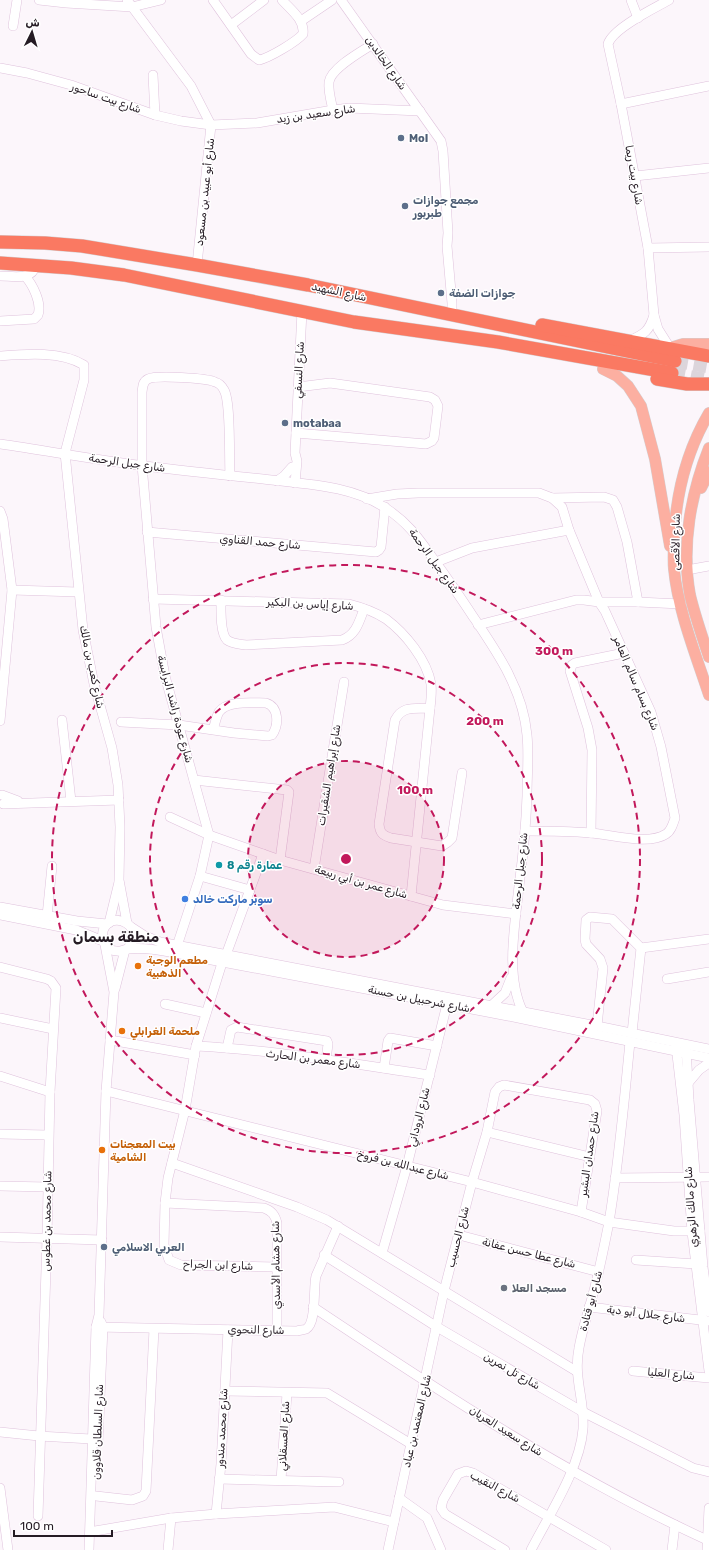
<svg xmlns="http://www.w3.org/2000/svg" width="709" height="1550" viewBox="0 0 709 1550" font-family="Rubik,'Noto Sans Arabic',sans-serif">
<rect width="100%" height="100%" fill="#fcf6fb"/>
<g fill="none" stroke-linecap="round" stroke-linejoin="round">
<g stroke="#dcd5db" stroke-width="13" stroke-dasharray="13 6" stroke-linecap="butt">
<polyline points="675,361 709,367"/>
<polyline points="672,373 709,380"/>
</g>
<g stroke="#dfc2dc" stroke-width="10">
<g id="minor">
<polyline points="39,0 66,3 132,7 161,0"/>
<polyline points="127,0 191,86 211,125 197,265"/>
<path d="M213,0L251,54L259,60C269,58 296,42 303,34C305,20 291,10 282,0"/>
<polyline points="341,0 441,141 443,151 448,233 447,246 452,303 452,315"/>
<polyline points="631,0 638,18"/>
<path d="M669,0C655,8 613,28 608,44L621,104L648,248L654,315L658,329L670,348"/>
<polyline points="301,21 332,0"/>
<polyline points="231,25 264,0"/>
<polyline points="13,26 17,0"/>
<polyline points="0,68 27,73 71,85 155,115 181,121 211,125 257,123 333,110 349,108 420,111"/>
<polyline points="153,75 155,115"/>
<polyline points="621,104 709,86"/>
<path d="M333,110C331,101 328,91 329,82C331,68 362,51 373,44"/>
<polyline points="635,176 709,168"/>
<polyline points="648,248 709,247"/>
<path d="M0,276C13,276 32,281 36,265"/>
<path d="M0,321L34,319L38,315C42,303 33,285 25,276"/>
<path d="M629,341C644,334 649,332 654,315"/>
<path d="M0,356C26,354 61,351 84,365V380L65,453L83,630L94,684L112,748L118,785L120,827L119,880L127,923"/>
<polyline points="296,433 426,444 432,441 434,438 438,406 435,400 430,397 330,383 298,387"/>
<path d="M0,444C48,451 97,460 145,466C185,471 224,475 263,479C304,484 352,485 387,509C411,525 421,542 437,564C449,581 461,598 472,615C497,652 523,689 527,735C529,755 527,776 527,796C526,826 523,856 519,886C515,925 505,976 523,1012"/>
<polyline points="277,481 284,476 292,467"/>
<polyline points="295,483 297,461 295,453 302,311"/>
<polyline points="552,498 604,497 613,500 617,507 627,542 638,602"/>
<polyline points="367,499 397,494 418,493 539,493 552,498 562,507 569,530 599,602 638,602 681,604"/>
<polyline points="0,511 3,519 12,590 0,721"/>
<polyline points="147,532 376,552 379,550 381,547 385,507"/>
<polyline points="436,562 472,548 569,530"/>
<polyline points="687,570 709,566"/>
<polyline points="12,590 78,592"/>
<path d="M153,599L349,604C361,607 375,612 386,619C405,633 427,660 431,684C432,692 431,700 430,708L411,896"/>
<path d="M221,600C221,610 220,633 227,640C232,644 240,644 246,645L342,640C356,635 359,622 364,609"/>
<path d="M478,625L576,600H584L599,602L605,611L651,712L661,747L675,818C673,824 671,831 666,834C648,846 610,834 590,833C568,831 547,831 525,831"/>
<path d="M430,708C415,709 403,705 395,720L379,824C380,833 382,835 391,838L442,846L448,842L452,838L462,773"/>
<polyline points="62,720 71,801"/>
<path d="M121,722L179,725L234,733L268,736L272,735C279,725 279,707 266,703C253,703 227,700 219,712C216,717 215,724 213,730"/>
<polyline points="194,780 287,790 289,792 280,860"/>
<polyline points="2,795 18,801"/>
<polyline points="3,804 119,800"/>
<polyline points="170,817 209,835 280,860 443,905 516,914"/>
<polyline points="591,833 592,750 588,728 570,671 572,665 575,663 624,653"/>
<polyline points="314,869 344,682"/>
<polyline points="200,876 250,890"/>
<polyline points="0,907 77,921 107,924"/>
<polyline points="0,915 76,930 103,941"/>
<polyline points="47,916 52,866"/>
<polyline points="109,923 119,882"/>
<polyline points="131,927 145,936 160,942 597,1026 709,1049"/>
<path d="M177,946L200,876L209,835L165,676L156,627L142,465V392C143,387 142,382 148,379C156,375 207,378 215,382C219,383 222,386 224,390C231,401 229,459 230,476"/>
<polyline points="641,948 709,939"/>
<path d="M127,949C149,928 111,907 103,931C102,936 103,941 106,946C108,949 113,951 117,951C121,952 124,949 129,949C143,947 160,950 175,953L508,1016L709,1058"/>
<polyline points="226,955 263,854"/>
<polyline points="222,963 196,1046 185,1110 168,1178 165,1203 164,1245 169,1260 181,1265 276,1267"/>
<polyline points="0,967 47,979 51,981 56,988 50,1092 47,1238 38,1516"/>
<polyline points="667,979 709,972"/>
<polyline points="115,989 125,950"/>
<polyline points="165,1004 206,1013"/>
<polyline points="491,1006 505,993 511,978"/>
<polyline points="0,1018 53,1029"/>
<polyline points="597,1026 603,968 600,959 586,944 585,939 586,920 590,917 612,919 641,948 632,1033"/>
<polyline points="110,1040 195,1055"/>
<path d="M196,1046C275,1050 353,1064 430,1075"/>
<polyline points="676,1046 684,1115 692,1232 709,1371"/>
<polyline points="227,1048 231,1030 237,1027 327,1041 328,1044 326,1060"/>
<polyline points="686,1048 689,1100 703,1267 709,1312"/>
<polyline points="384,1068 388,1041 390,1038 437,1046"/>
<polyline points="0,1076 50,1092"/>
<polyline points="688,1083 699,1070 709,1063"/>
<polyline points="106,1091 472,1182 581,1212 609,1222 674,1231 700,1231"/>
<polyline points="487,1132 590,1157"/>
<polyline points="0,1134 48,1135"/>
<polyline points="172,1163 297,1207 327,1220 576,1371"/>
<polyline points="615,1178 709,1177"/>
<polyline points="0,1186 48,1187"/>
<path d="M165,1203L264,1208C272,1211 275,1215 277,1223V1330"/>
<polyline points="459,1235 599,1272"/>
<polyline points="0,1237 102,1240"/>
<polyline points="382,1253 407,1166 447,1004"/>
<polyline points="324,1255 437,1327 583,1412 693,1468 709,1472"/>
<polyline points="636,1260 696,1264"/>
<path d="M313,1307C440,1392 568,1476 707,1540"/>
<polyline points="589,1307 709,1321"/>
<path d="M96,1327L297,1331C300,1330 304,1330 306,1329C317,1323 313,1288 316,1276L338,1226"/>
<polyline points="633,1371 709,1378"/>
<polyline points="225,1391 327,1393 411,1444"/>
<polyline points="0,1432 39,1436 91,1439"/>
<polyline points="98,1443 103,1327 101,1322"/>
<polyline points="219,1479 339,1482"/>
<polyline points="281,1480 287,1393"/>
<polyline points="0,1488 8,1550"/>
<polyline points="96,1496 132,1500 143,1496 146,1491 154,1329"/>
<polyline points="399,1498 427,1518 441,1550"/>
<polyline points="216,1514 221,1464 228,1330"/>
<polyline points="95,1531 171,1518 216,1514 334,1507 394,1522"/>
<polyline points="89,1550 96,1327 99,1315 106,1091 114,992 105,945"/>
<polyline points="168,1550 171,1518"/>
<polyline points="388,1550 444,1291 472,1182 487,1132 495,1092 499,1087 504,1085 590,1100 595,1104 597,1111 581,1212"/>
<polyline points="505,1550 445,1514 441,1508 443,1500 458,1474 466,1471 473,1473 606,1550"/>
<path d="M531,1550C549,1515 580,1468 583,1429C585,1400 573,1378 579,1348C582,1331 587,1315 592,1298C599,1273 604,1247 609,1222C619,1162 624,1102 630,1042"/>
<polyline points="672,1550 675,1525"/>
<polyline points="707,1550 709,1508"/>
</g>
</g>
<g stroke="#d3d1d3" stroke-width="12">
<g id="major">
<polyline points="670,348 683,344 709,344"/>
<polyline points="603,369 617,376 628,386 641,406 655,459 670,546"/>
<path d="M709,413C686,452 676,493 674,538C674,548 673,559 674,569C678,611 696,655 709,695"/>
<path d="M709,448C691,493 681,546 690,595C695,616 702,636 709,657"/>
<polyline points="701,488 709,472"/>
</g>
</g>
<g stroke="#d3d1d3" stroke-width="14">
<g id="highway">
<polyline points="0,242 45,243 82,246 197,265 308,285 675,361"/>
<polyline points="0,263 71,268 124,275 354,322 498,342 672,373"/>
<polyline points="542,325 709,356"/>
<polyline points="657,379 687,384 709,384"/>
</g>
</g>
<use href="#minor" stroke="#fff" stroke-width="9"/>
<use href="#major" stroke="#fcafa1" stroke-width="11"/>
<use href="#highway" stroke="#fa7962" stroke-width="13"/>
</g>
<circle cx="346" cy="859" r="98" fill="#c2185b" fill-opacity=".12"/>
<g fill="none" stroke="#c2185b" stroke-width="2" stroke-dasharray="7 5">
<circle cx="346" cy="859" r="98"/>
<circle cx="346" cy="859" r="196"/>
<circle cx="346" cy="859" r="294"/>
</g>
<g fill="#5c6f8a" stroke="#fff" stroke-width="1.5">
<circle cx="401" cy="138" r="4"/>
<circle cx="405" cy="206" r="4"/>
<circle cx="441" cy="293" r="4"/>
<circle cx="285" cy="423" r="4"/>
<circle cx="104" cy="1247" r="4"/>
</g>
<circle fill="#0f9aa8" stroke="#fff" stroke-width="1.5" cx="219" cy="865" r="4"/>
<circle fill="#3f7fe0" stroke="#fff" stroke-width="1.5" cx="185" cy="899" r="4"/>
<g fill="#e8710a" stroke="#fff" stroke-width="1.5">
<circle cx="138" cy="966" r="4"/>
<circle cx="122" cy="1031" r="4"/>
<circle cx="102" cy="1150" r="4"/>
</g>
<circle fill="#6b7280" stroke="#fff" stroke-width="1.5" cx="504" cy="1288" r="4"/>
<g text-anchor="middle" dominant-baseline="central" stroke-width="3" stroke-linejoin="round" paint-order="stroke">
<g font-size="11" fill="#251b24" stroke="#fff">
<text transform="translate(386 63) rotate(55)">شارع الخالدين</text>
<text transform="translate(106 98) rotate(19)">شارع بيت ساحور</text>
<text transform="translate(316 114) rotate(-8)">شارع سعيد بن زيد</text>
<text transform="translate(634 175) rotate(80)">شارع بيت ريما</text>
<text transform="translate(205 192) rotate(-84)">شارع أبو عبيد بن مسعود</text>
<text transform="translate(339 292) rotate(12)">شارع الشهيد</text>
<text transform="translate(299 370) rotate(-87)">شارع النسفي</text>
<text transform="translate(127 463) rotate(8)">شارع جبل الرحمة</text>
<text transform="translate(260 542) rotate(5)">شارع حمد القناوي</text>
<text transform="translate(676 542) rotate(-89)">شارع الأقصى</text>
<text transform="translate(434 561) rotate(54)">شارع جبل الرحمة</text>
<text transform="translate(310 604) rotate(3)">شارع إياس بن البكير</text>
<text transform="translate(92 667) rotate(78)">شارع كعب بن مالك</text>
<text transform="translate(636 683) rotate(67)">شارع بسام سالم العامر</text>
<text transform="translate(175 709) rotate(75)">شارع عودة راشد البرايسة</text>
<text transform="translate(329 775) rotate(-81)">شارع إبراهيم الشقيرات</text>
<text transform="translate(520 871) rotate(-84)">شارع جبل الرحمة</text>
<text transform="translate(361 882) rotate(16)">شارع عمر بن أبي ربيعة</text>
<text transform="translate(419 999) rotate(11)">شارع شرحبيل بن حسنة</text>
<text transform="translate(313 1059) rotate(7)">شارع معمر بن الحارث</text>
<text transform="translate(419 1117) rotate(-76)">شارع الروداني</text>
<text transform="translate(589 1154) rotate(-82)">شارع حمدان البشير</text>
<text transform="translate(403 1165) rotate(14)">شارع عبدالله بن فروخ</text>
<text transform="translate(691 1207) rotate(-94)">شارع مالك الزهري</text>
<text transform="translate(47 1221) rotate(-89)">شارع محمد بن غطوس</text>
<text transform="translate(458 1237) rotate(-76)">شارع الحسيب</text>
<text transform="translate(529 1253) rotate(14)">شارع عطا حسن عفانة</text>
<text transform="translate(218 1265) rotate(2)">شارع ابن الجراح</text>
<text transform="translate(276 1265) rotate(-91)">شارع هشام الأسدي</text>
<text transform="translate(591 1301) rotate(-75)">شارع أبو قتادة</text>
<text transform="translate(646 1314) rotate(7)">شارع جلال أبو دية</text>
<text transform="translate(256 1330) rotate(1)">شارع النحوي</text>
<text transform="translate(512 1371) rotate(30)">شارع تل نمرين</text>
<text transform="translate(671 1374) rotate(5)">شارع العليا</text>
<text transform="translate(417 1421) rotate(-77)">شارع المعتمد بن عباد</text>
<text transform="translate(222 1428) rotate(-87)">شارع محمد مندور</text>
<text transform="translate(506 1431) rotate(32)">شارع سعيد العريان</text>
<text transform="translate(98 1432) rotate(-88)">شارع السلطان قلاوون</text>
<text transform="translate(284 1436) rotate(-87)">شارع العسقلاني</text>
<text transform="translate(495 1487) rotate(28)">شارع النقيب</text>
</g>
<g font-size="11" font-weight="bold" fill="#4e5e75" stroke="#fff" text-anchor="start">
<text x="409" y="138">MoI</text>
<text x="413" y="200">مجمع جوازات<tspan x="413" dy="13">طبربور</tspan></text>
<text x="449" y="293">جوازات الضفة</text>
<text x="293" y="423">motabaa</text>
<text x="112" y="1247">العربي الاسلامي</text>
</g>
<g font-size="11" font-weight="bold" fill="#0d838f" stroke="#fff" text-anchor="start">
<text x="227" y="865">عمارة رقم 8</text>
</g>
<g font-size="11" font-weight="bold" fill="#366cbe" stroke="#fff" text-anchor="start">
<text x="193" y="899">سوبر ماركت خالد</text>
</g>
<g font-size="11" font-weight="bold" fill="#c56008" stroke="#fff" text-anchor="start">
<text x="146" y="960">مطعم الوجبة<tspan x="146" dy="13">الذهبية</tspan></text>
<text x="130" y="1031">ملحمة الغرابلي</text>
<text x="110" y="1144">بيت المعجنات<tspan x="110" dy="13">الشامية</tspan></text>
</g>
<g font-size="11" font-weight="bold" fill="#5b616d" stroke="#fff" text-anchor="start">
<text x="512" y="1288">مسجد العلا</text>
</g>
<g font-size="15" font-weight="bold" fill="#251b24" stroke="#fff">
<text x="116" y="937">منطقة بسمان</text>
</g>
</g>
<circle cx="346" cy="859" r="6" fill="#c2185b" stroke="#fff" stroke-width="2"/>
<g font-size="12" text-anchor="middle" font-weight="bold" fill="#c2185b" stroke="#fff" stroke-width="3" stroke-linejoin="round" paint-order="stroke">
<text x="554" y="655">300 m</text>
<text x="485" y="725">200 m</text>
<text x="415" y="794">100 m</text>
</g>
<g transform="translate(32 32) rotate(5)" stroke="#ffffff" stroke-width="3" paint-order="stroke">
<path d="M0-3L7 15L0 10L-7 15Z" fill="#251b24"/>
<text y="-6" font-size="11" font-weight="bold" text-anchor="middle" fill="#251b24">ش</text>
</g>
<path d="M14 1530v6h98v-6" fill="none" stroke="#251b24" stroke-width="2"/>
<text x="20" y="1530" font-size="12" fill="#251b24" stroke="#ffffff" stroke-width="3" paint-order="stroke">100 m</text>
</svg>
